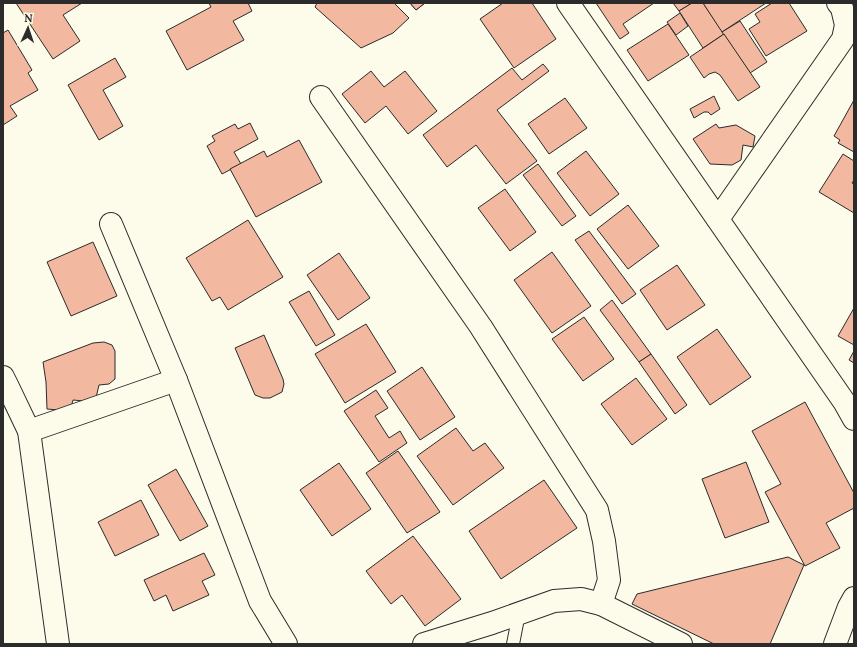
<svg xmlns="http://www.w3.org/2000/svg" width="857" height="647" viewBox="0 0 857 647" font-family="Lora,serif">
<rect width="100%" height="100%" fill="#fdfbea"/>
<g fill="#f2b8a0" stroke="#2b2b2b">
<polygon points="16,3 82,3 63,15 80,41 53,59"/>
<polygon points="209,3 248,3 252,11 233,21 244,40 187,70 166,31 211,7"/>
<polygon points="317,3 394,3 409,18 393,33 361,48 315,7"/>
<polygon points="410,3 425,3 416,10"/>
<polygon points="410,3 425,3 416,10"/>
<polygon points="503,3 532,3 556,39 514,68 480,19"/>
<polygon points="596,3 654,3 623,24 629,33 620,39"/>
<polygon points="673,3 692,3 679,11"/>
<polygon points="692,3 703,3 724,34 703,48 679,11"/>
<polygon points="703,3 766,3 722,32"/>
<polygon points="772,3 789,3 807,31 766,56 749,29 760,22 755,14"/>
<polygon points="680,13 688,26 676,35 667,22"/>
<polygon points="740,21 767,62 750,73 722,32"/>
<polygon points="668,24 689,55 648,81 627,50"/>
<polygon points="8,30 32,70 28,73 38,90 10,106 17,116 3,125 3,33"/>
<polygon points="724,34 760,87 738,101 720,75 715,72 709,74 704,78 690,57"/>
<polygon points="115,58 126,77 103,90 123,126 99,140 68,85"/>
<polygon points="543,64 549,71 497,110 537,161 506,184 476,145 447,167 423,135 512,68 522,80"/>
<polygon points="371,71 384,87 405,71 437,111 408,134 386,106 365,123 342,94"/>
<polygon points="714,96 720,109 711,115 708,112 704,112 694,118 690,109"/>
<polygon points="565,98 587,128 549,154 528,124"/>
<polygon points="854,100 854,152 838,143 840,140 834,136"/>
<polygon points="250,123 258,139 234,152 241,164 222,174 207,146 215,141 212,136 235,124 238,129"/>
<polygon points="716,124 719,128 736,125 755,136 753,147 743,145 741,160 732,165 710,164 693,139"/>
<polygon points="299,140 322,182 256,217 230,169 264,151 267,157"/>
<polygon points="586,151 619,194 590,216 557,173"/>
<polygon points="843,154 854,161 854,180 852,183 854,184 854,213 819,192"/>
<polygon points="538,164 576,216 562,226 523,175"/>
<polygon points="505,189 536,232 510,251 478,208"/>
<polygon points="628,205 659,246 628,269 597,229"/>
<polygon points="248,220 283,277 228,310 220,297 212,301 186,258"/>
<polygon points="589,231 636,294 622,304 575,240"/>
<polygon points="93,242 117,296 71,316 47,262"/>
<polygon points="552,252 591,306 552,333 514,280"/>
<polygon points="339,253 370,298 338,320 307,275"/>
<polygon points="677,265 705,305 667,330 640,290"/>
<polygon points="309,291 335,335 316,346 289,302"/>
<polygon points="612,300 651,354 639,362 600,310"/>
<polygon points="854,308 854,345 838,336"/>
<polygon points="584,317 614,359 583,381 552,339"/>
<polygon points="366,324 396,372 345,403 315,354"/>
<polygon points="717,329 751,377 710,405 677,357"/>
<polygon points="264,335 283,379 284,384 282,392 270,398 263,398 255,395 235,348"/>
<polygon points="104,342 112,345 115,351 115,379 109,384 99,385 95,402 73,400 70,411 47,409 46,382 43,362 93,343"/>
<polygon points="854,351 854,363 849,360"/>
<polygon points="651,354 687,405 675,414 639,362"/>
<polygon points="422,367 455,417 420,440 387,391"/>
<polygon points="636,378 667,419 632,445 601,404"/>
<polygon points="376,390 388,408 375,416 389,438 400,431 407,443 379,462 344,411"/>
<polygon points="805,402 854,493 854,508 826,523 840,548 805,566 765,492 781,484 752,431"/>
<polygon points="456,428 473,451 485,443 504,468 453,505 417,456"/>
<polygon points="398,451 440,512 407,533 366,473"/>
<polygon points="746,462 769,522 725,538 702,479"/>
<polygon points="339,463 371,509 332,536 300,490"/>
<polygon points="176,469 208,526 180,541 148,485"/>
<polygon points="544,480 577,528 501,579 469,531"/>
<polygon points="141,500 159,535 115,556 98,522"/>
<polygon points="413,536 461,599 425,626 402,595 391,604 366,571"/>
<polygon points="204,553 215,575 202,581 209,595 173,611 166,595 154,601 144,580"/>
<polygon points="788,557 804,565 770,644 714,644 632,604 637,594"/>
</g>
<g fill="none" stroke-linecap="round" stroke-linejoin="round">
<g stroke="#2b2b2b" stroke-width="14">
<polyline id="lane" points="513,644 519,613"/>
</g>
<g stroke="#2b2b2b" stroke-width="24">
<g id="street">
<polyline points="568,3 845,403 854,419"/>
<polyline points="321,97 481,327 597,510 604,541 609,580 601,604"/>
<polyline points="718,219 843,39 846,25 842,8 838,3"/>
<polyline points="111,224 176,380 260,601 286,644"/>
<polyline points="3,377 7,385 29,431 58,644"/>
<polyline points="29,431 176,380"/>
<polyline points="424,644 492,623 554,601 581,599 601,604 681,644"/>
</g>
</g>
<g stroke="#2b2b2b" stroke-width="24">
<polyline id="primary" points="835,644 849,607 854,598"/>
</g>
<use href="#lane" stroke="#fdfbea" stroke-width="12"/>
<use href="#street" stroke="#fdfbea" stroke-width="22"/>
<use href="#primary" stroke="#fdfbea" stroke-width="22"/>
</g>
<rect width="857" height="647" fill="none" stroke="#2b2b2b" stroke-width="8"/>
<g transform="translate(28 28) rotate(3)" stroke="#fdfbea" stroke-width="3" paint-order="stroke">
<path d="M0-3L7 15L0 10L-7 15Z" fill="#2b2b2b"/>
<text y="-6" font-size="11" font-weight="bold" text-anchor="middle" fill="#2b2b2b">N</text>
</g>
</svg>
